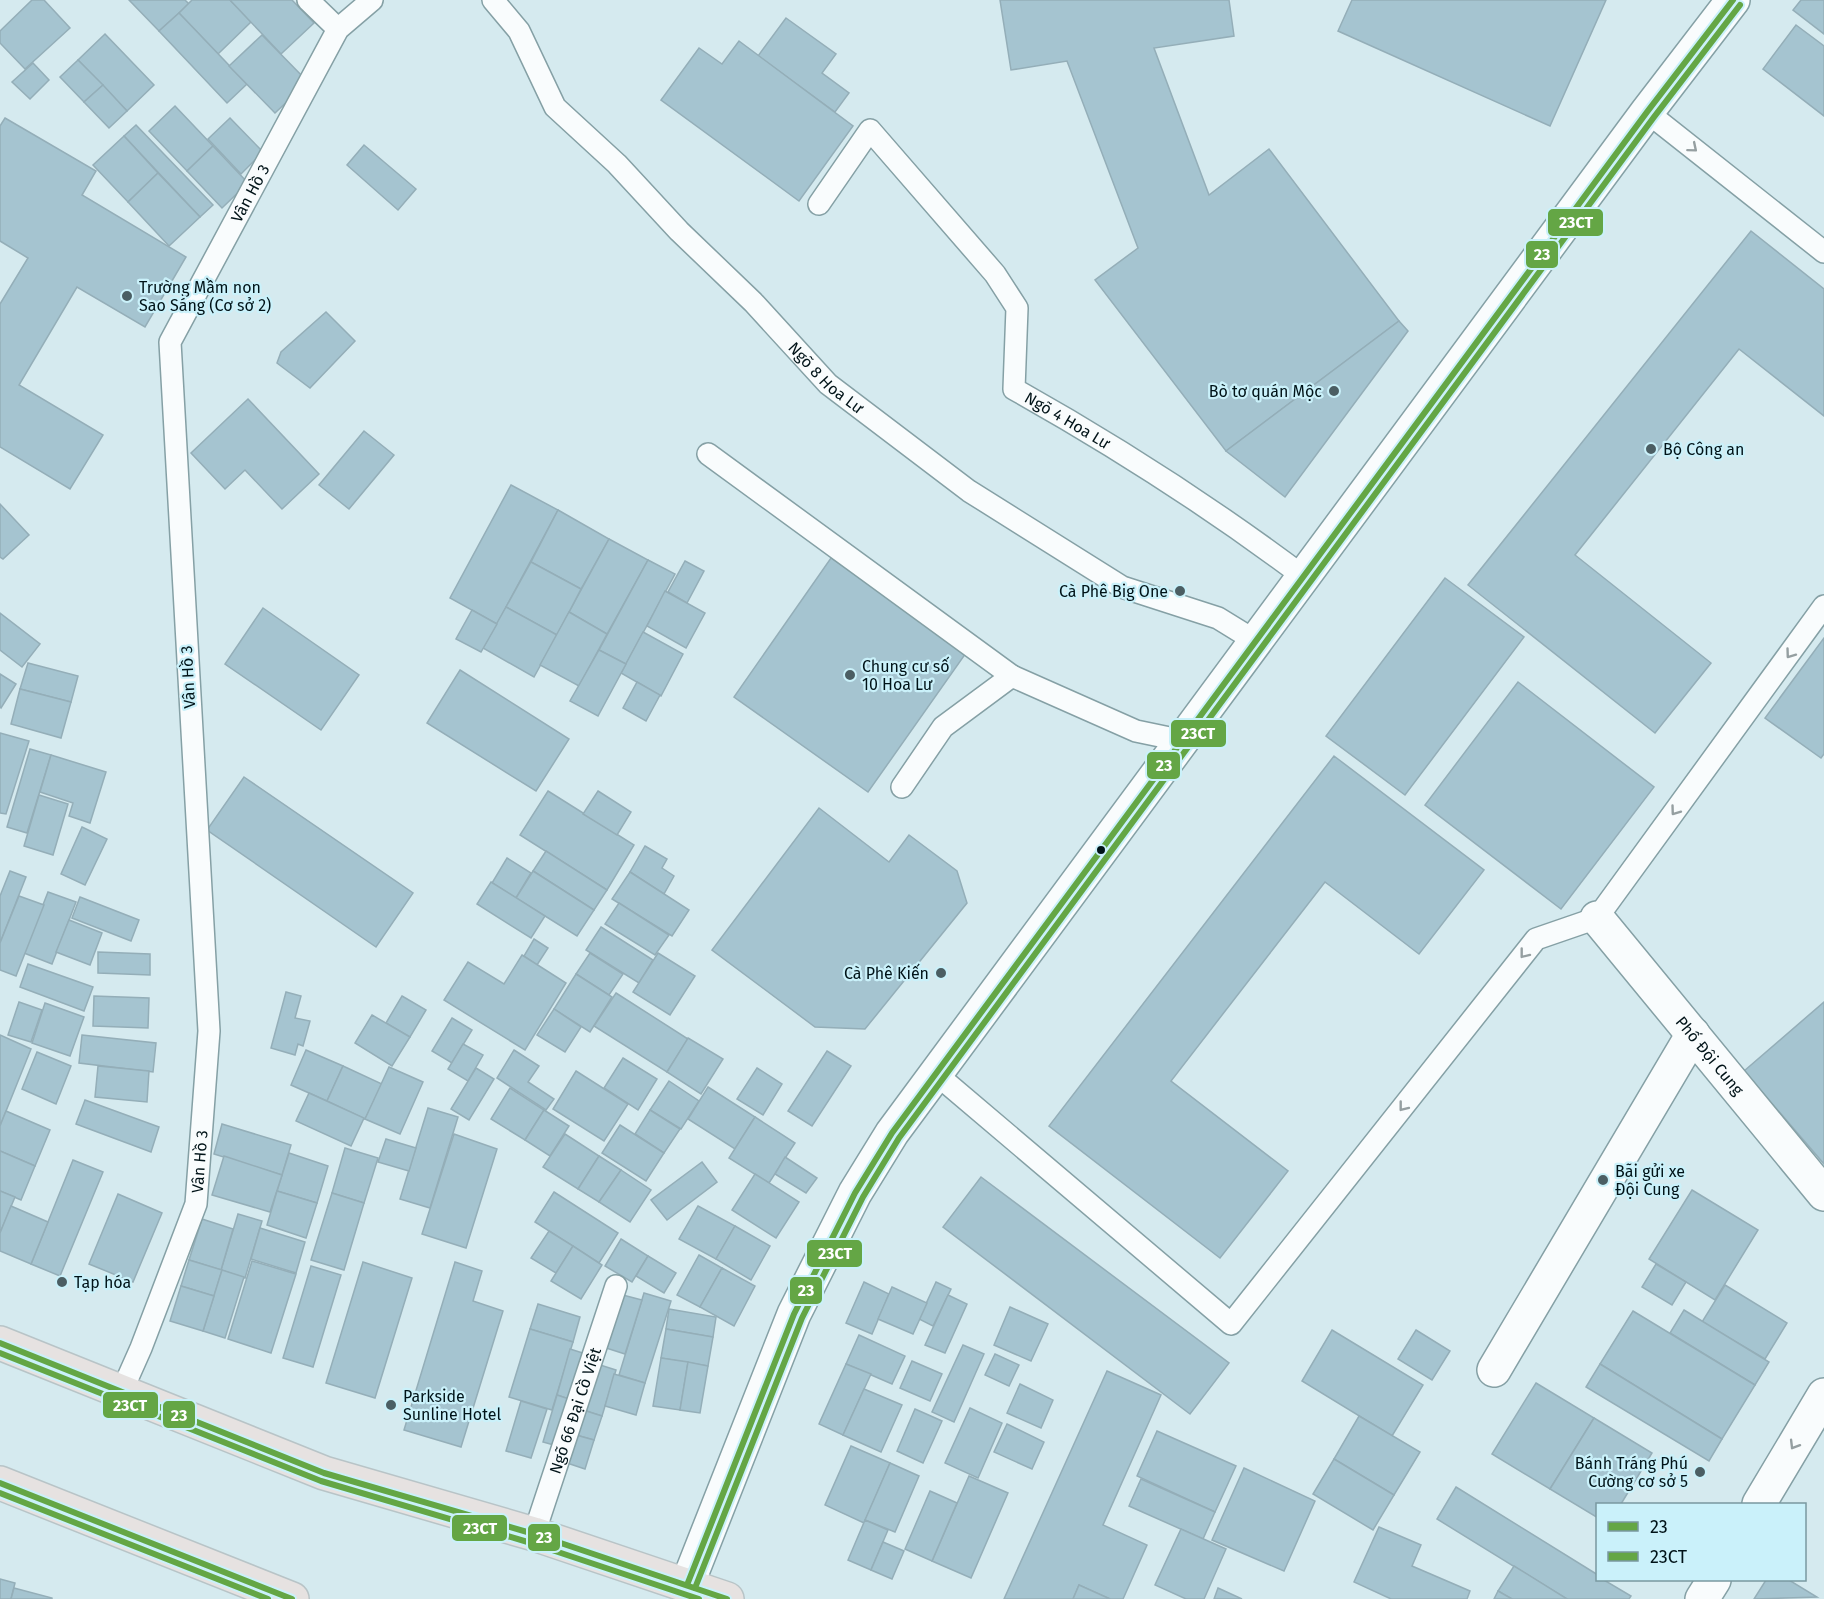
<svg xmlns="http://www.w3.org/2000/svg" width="1824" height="1599" viewBox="0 0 1824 1599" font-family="'Fira Sans',sans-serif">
<rect width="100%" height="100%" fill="#d5eaef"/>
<g fill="#a5c4d0" stroke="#94aeb8" stroke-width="1.5">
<polygon points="32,0 44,0 70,28 25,69 0,43 0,31"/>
<polygon points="129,0 185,0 189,4 159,31"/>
<polygon points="192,0 230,0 251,22 218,54 179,13"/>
<polygon points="230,0 292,0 314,23 281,54"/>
<polygon points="1000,0 1229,0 1234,36 1154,48 1209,195 1269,149 1399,321 1226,451 1095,280 1138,248 1067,61 1011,70"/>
<polygon points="1352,0 1606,0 1550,126 1338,31"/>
<polygon points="1801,0 1824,0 1824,34 1793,10"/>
<polygon points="179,13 247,84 227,103 159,31"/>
<polygon points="786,18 836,54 822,73 849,93 835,112 758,56"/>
<polygon points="1796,25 1824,46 1824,116 1763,69"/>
<polygon points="105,34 154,85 127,111 78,60"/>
<polygon points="262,35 308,82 275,113 229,66"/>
<polygon points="739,41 853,126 799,201 661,100 699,48 722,64"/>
<polygon points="78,60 103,85 84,102 60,77"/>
<polygon points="33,63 49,80 30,99 12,82"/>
<polygon points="103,85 127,111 109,128 84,102"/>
<polygon points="175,106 213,146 187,171 149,131"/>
<polygon points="5,118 96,171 82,195 186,257 145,327 77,287 19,385 103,435 70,489 0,447 0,304 28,258 0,241 0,126"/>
<polygon points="230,118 263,152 241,174 208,139"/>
<polygon points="136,125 213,205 200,217 124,136"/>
<polygon points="124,136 158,173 128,202 93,165"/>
<polygon points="364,145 416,189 398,210 347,165"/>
<polygon points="213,146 248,183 222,208 187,171"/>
<polygon points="158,173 200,217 169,246 128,202"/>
<polygon points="1751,231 1824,289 1824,416 1739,349 1575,555 1711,663 1655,733 1468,585"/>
<polygon points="326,312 355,341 310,388 277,363 281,352"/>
<polygon points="1399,321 1408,331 1285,497 1226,451"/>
<polygon points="248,399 319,474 282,509 245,470 225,489 191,453"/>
<polygon points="364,431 394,455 349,509 319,485"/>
<polygon points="511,485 558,510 497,624 450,598"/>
<polygon points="0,504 29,535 3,559 0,557"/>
<polygon points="558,510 609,539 581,589 531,562"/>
<polygon points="609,539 648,560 607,634 569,612"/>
<polygon points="831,558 966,653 868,792 734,697"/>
<polygon points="648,560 675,574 626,664 599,650"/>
<polygon points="685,561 704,571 687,603 668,592"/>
<polygon points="531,562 581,589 557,635 506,607"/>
<polygon points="1445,578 1524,637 1405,795 1326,736"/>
<polygon points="665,591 705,613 686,648 647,626"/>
<polygon points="506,607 557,635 534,677 483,648"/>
<polygon points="263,608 359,675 321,730 225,664"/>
<polygon points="472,610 497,624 481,652 456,639"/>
<polygon points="569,612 607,634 579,686 540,665"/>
<polygon points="0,613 40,644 22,667 0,650"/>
<polygon points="643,632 683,654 661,696 621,673"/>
<polygon points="1824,638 1824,754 1821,758 1765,718"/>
<polygon points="599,650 626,664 598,716 570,701"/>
<polygon points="28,663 78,676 71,702 20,689"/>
<polygon points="460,670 569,739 536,791 427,723"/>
<polygon points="0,674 16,684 1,708 0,707"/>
<polygon points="637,682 660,695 646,721 623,708"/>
<polygon points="1518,682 1654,787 1561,909 1425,805"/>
<polygon points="20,689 71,702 61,738 11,724"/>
<polygon points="0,733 29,741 6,814 0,813"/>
<polygon points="30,749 51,755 27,833 7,827"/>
<polygon points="51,755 106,772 90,823 69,816 73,803 40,792"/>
<polygon points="1334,756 1484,870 1419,954 1325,882 1171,1081 1288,1171 1220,1258 1049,1126"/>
<polygon points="244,777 413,893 376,947 207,830"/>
<polygon points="548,791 634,845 607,890 520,835"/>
<polygon points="598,791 631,812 617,835 583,814"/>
<polygon points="39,795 68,804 53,855 24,846"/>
<polygon points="819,808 889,862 909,835 957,871 967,903 865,1029 815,1027 712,950"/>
<polygon points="82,827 107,839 85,885 61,874"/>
<polygon points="645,846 667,859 662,868 674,876 664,894 630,872"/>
<polygon points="546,851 607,890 594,910 533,871"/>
<polygon points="507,858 531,873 516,898 492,883"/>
<polygon points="10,871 26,877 0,943 0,896"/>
<polygon points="533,871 594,910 577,936 516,898"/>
<polygon points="630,872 689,910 672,936 612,899"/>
<polygon points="491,882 545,916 531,938 477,904"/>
<polygon points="48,892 76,902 52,964 24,953"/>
<polygon points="19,896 44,905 16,976 0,970 0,943"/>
<polygon points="80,897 139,920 131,941 72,918"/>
<polygon points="619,903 669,935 655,955 605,924"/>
<polygon points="69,920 102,933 90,965 56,952"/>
<polygon points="601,927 653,960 639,983 586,950"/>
<polygon points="534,939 548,948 537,965 524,956"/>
<polygon points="98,952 150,954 150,975 98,973"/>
<polygon points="590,953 623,974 609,995 576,974"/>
<polygon points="658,953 695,976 670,1015 633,992"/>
<polygon points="522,955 566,983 525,1050 444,1000 468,962 504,984"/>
<polygon points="28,964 93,987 84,1011 20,987"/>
<polygon points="576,974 612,997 590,1032 554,1009"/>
<polygon points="286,992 301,996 295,1018 310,1021 303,1046 298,1044 295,1055 271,1048"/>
<polygon points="616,993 688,1039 667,1072 594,1026"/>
<polygon points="94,996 149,998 148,1028 93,1026"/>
<polygon points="402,996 426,1010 410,1037 386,1023"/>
<polygon points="19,1002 42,1010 31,1042 8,1035"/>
<polygon points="1824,1002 1824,1164 1744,1071"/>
<polygon points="45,1003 84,1017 70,1056 32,1043"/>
<polygon points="554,1009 581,1027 565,1052 537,1035"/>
<polygon points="372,1015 410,1037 392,1066 355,1043"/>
<polygon points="452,1018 472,1030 452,1063 432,1051"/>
<polygon points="0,1035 31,1049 0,1126"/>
<polygon points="82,1035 156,1043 153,1072 79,1063"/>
<polygon points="688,1038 723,1059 701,1094 667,1072"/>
<polygon points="463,1044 483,1055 468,1081 448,1069"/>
<polygon points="306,1050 343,1066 327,1101 291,1085"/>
<polygon points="514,1050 539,1066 528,1082 554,1099 546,1110 497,1078"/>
<polygon points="827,1051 851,1066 812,1126 788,1111"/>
<polygon points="37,1052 71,1066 56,1104 22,1089"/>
<polygon points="623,1058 657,1079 638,1110 604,1088"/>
<polygon points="98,1066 149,1071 147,1102 95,1097"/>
<polygon points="343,1066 382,1084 365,1119 327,1101"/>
<polygon points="389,1067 423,1082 400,1134 365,1119"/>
<polygon points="476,1068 494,1079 469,1120 451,1109"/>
<polygon points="757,1068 782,1084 763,1115 737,1099"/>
<polygon points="576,1071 628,1104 604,1141 553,1109"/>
<polygon points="669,1081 699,1101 681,1129 650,1110"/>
<polygon points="708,1087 755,1117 735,1149 688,1119"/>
<polygon points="510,1088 544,1110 525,1140 491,1119"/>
<polygon points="309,1093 364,1118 351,1146 296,1121"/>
<polygon points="85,1100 159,1127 151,1152 76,1124"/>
<polygon points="428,1108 458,1117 430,1208 400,1199"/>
<polygon points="544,1110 569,1126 550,1156 525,1140"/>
<polygon points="650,1110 680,1129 664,1153 635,1134"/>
<polygon points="6,1111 50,1130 35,1166 0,1151 0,1126"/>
<polygon points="755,1117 795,1143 769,1183 729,1158"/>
<polygon points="222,1124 291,1145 282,1175 214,1154"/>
<polygon points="620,1125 664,1153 646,1181 602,1153"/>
<polygon points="454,1134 497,1149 466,1248 422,1234"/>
<polygon points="565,1134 599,1156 578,1189 543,1167"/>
<polygon points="386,1139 416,1148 409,1171 378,1162"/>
<polygon points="345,1148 378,1158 364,1203 332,1193"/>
<polygon points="0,1151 35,1166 21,1200 0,1191"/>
<polygon points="289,1153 328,1166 317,1203 277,1191"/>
<polygon points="224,1156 282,1175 270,1212 212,1195"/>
<polygon points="599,1156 621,1170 599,1202 578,1189"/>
<polygon points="785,1157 817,1178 806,1193 775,1174"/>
<polygon points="73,1160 103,1172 60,1276 31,1264"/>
<polygon points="702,1162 717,1182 667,1220 651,1200"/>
<polygon points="621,1170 651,1190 630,1222 599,1202"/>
<polygon points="755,1174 799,1202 776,1238 732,1210"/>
<polygon points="981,1177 1229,1363 1190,1414 943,1227"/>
<polygon points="1692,1190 1758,1230 1715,1300 1649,1259"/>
<polygon points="0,1191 15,1197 0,1233"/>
<polygon points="277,1191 317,1203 306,1238 267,1225"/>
<polygon points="554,1192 618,1233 599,1263 535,1222"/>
<polygon points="332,1193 364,1203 344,1270 311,1260"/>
<polygon points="118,1194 162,1213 133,1282 89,1264"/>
<polygon points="11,1206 48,1222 31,1264 0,1251 0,1233"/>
<polygon points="698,1206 735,1226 716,1259 679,1239"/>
<polygon points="238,1214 262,1221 245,1278 221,1270"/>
<polygon points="202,1219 233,1229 221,1270 189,1260"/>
<polygon points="735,1226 770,1246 751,1280 716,1259"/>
<polygon points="260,1228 305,1242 296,1273 251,1259"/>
<polygon points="549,1231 573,1246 556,1273 531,1258"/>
<polygon points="621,1239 648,1256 632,1282 605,1266"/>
<polygon points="573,1246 602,1265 581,1299 551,1281"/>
<polygon points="699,1255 722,1268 700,1307 677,1295"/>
<polygon points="648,1256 676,1273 664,1293 636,1276"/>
<polygon points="189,1260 222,1270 214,1296 181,1286"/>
<polygon points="252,1261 296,1274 271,1353 228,1339"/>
<polygon points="363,1262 412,1278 375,1398 326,1383"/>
<polygon points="455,1262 482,1271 473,1301 503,1311 461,1447 404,1430"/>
<polygon points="1656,1264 1686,1282 1672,1305 1642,1287"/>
<polygon points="311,1266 341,1275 313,1367 283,1358"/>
<polygon points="722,1268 755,1286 734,1326 700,1307"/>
<polygon points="222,1270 244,1277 225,1338 203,1331"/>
<polygon points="864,1282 889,1294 872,1334 846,1323"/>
<polygon points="936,1282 951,1289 933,1326 919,1319"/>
<polygon points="1725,1285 1787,1323 1765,1359 1702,1322"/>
<polygon points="181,1286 214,1296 203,1331 170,1321"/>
<polygon points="892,1287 927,1303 913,1334 878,1319"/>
<polygon points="644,1293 671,1301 645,1383 619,1375"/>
<polygon points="619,1294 642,1300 625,1354 603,1347"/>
<polygon points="948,1295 967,1304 945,1353 925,1345"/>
<polygon points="538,1304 580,1317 573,1342 530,1329"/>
<polygon points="1010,1307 1048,1324 1031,1361 994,1345"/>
<polygon points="669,1309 716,1317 713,1337 666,1329"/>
<polygon points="1684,1310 1769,1362 1755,1385 1670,1333"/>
<polygon points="1633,1311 1755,1385 1722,1439 1600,1364"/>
<polygon points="530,1329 573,1342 552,1410 509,1397"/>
<polygon points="666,1329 713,1337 708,1366 661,1358"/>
<polygon points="1332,1330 1423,1385 1392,1436 1302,1381"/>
<polygon points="1416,1330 1450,1351 1432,1380 1398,1359"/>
<polygon points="859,1335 905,1356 892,1384 846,1364"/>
<polygon points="963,1345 984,1354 954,1422 932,1412"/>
<polygon points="570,1349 589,1355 575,1401 557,1395"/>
<polygon points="995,1354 1019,1365 1009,1386 985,1375"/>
<polygon points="661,1358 688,1362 680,1410 653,1406"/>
<polygon points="912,1361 942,1374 930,1401 900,1388"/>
<polygon points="688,1362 708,1366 700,1413 680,1410"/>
<polygon points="597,1364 616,1370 602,1416 583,1410"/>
<polygon points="846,1364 871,1374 843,1435 819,1424"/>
<polygon points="1600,1364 1722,1439 1709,1461 1586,1387"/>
<polygon points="1107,1371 1161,1395 1103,1525 1147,1545 1123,1599 1110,1599 1079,1585 1073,1599 1004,1599"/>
<polygon points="614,1374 645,1383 636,1415 605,1406"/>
<polygon points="1536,1383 1594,1418 1550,1489 1492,1454"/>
<polygon points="1020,1384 1053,1400 1041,1428 1007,1413"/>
<polygon points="864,1389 902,1405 881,1452 843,1435"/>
<polygon points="557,1395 575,1401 561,1447 543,1442"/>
<polygon points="521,1401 547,1409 531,1458 506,1451"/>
<polygon points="970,1408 1002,1423 978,1478 945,1463"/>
<polygon points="915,1409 942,1421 923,1463 897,1451"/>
<polygon points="583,1410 602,1416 594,1440 576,1435"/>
<polygon points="1359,1416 1420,1452 1394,1495 1334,1459"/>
<polygon points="1594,1418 1652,1453 1621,1504 1598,1504 1598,1518 1550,1489"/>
<polygon points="1007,1424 1044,1442 1032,1469 994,1452"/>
<polygon points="1157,1431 1236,1466 1215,1512 1137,1476"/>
<polygon points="576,1435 594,1440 585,1469 567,1463"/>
<polygon points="851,1446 890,1463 864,1523 825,1505"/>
<polygon points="1334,1459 1394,1495 1373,1530 1313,1494"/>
<polygon points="890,1463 919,1476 895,1532 865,1520"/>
<polygon points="1244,1468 1315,1501 1284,1571 1212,1540"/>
<polygon points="969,1476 1008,1493 971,1578 932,1561"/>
<polygon points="1141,1479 1215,1512 1203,1539 1129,1506"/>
<polygon points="1456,1487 1598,1575 1598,1580 1604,1580 1631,1596 1629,1599 1567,1599 1437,1519"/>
<polygon points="930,1491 957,1503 932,1561 905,1549"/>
<polygon points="865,1520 888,1530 871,1570 848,1560"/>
<polygon points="1379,1527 1421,1545 1412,1566 1470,1591 1467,1599 1391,1599 1354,1582"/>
<polygon points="1181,1529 1226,1549 1204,1599 1186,1599 1155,1585"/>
<polygon points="883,1542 904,1551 892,1579 871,1570"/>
<polygon points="1514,1566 1567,1599 1512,1599 1498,1591"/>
<polygon points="0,1579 15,1583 11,1599 0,1599"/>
<polygon points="1766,1580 1789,1580 1817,1597 1754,1599"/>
<polygon points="1079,1585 1110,1599 1073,1599"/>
<polygon points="14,1588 52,1598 52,1599 11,1599"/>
<polygon points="1218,1588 1242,1599 1214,1599"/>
<polygon points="1498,1591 1512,1599 1494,1599"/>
</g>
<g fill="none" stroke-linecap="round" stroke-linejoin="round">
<g stroke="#85a0a5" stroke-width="24">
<g id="lane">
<polyline points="308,0 338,29"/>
<path id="s1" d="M493,0L519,31L555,107L617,164L679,231L753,302L828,384L969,491L1122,587L1218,618L1257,642"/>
<polyline points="1647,112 1824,252"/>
<path id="s2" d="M819,204L870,130L995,274L1017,308L1014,389C1114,445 1212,508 1304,577"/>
<polyline points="708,454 1012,676"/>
<polyline points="902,787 943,727 1012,676 1136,731 1184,741"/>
<polyline points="935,1073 1231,1324 1536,939 1597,918 1824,606"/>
<path id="s3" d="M121,1393L141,1348L196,1204L209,1031L170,342L338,29L372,0"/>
<path id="s4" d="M534,1534L616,1286"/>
</g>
</g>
<g stroke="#85a0a5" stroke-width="36">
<g id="street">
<path id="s5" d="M1597,918L1824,1194"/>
<polyline points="1494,1370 1693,1034"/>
<polyline points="687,1585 794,1314 855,1193 892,1133 1647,112 1733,0"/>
</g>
</g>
<g stroke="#85a0a5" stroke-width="36">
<g id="secondary">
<polyline points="1759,1504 1824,1395"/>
<polyline points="1702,1599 1714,1580"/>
</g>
</g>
<g stroke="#b8c4c7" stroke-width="36">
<g id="primary">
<polyline points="0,1343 324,1473 534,1534 727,1599"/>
<polyline points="0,1483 292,1599"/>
</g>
</g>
<use href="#lane" stroke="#f9fcfd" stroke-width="21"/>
<use href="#street" stroke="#f9fcfd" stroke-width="33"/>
<use href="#secondary" stroke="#f9fcfd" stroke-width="33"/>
<use href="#primary" stroke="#e6e2e1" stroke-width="33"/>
<g stroke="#caf1fa" stroke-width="10">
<g id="bus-1">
<polyline points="0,1343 324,1473 534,1534 727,1599"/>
<polyline points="0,1483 292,1599"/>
<polyline points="687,1585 794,1314 855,1193 892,1133 1647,112 1733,0"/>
</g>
</g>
<g stroke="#caf1fa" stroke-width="10">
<g id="bus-2">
<polyline points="0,1353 321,1481 531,1543 699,1599"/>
<polyline points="0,1493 268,1599"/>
<polyline points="695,1588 802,1318 863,1197 899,1138 1654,117 1740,5"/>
</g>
</g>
<use href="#bus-1" stroke="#64a645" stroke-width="6"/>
<use href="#bus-2" stroke="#64a645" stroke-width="6"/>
</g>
<defs><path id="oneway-chevron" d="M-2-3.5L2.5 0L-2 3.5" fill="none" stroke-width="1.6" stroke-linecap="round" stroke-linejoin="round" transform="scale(1.5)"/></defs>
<g stroke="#959fa1">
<use href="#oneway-chevron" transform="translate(1693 148) rotate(40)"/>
<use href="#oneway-chevron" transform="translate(1790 654) rotate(126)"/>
<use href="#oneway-chevron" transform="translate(1675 811) rotate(126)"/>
<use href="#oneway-chevron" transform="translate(1524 954) rotate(128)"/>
<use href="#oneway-chevron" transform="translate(1403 1107) rotate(128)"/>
<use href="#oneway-chevron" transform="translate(1794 1445) rotate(121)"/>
</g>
<g fill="#4b5e63" stroke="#caf1fa" stroke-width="2">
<circle cx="127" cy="296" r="6"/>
<circle cx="1334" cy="391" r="6"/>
<circle cx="1651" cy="449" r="6"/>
<circle cx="1180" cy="591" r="6"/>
<circle cx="850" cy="675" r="6"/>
<circle cx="941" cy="973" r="6"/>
<circle cx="1603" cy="1180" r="6"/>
<circle cx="62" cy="1282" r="6"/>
<circle cx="391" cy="1405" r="6"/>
<circle cx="1700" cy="1472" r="6"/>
</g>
<circle fill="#001318" stroke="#caf1fa" stroke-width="2" cx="1101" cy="850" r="5"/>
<g text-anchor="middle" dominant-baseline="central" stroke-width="4.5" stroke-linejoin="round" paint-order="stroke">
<g font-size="16" fill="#001318" stroke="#caf1fa">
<text stroke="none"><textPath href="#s3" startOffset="1236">Vân Hồ 3</textPath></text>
<text stroke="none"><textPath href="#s1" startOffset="508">Ngõ 8 Hoa Lư</textPath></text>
<text stroke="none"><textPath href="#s2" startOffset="464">Ngõ 4 Hoa Lư</textPath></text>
<text transform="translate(188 677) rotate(-93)">Vân Hồ 3</text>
<text stroke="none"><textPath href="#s5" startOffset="178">Phố Đội Cung</textPath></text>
<text stroke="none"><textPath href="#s3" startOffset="246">Vân Hồ 3</textPath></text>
<text stroke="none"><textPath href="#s4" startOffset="130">Ngõ 66 Đại Cồ Việt</textPath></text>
</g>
<g font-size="16" fill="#001318" stroke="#caf1fa" text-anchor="start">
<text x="139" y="287">Trường Mầm non<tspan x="139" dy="18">Sao Sáng (Cơ sở 2)</tspan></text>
<text x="1322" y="391" text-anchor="end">Bò tơ quán Mộc</text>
<text x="1663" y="449">Bộ Công an</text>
<text x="1168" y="591" text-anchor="end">Cà Phê Big One</text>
<text x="862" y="666">Chung cư số<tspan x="862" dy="18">10 Hoa Lư</tspan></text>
<text x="929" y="973" text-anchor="end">Cà Phê Kiến</text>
<text x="1615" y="1171">Bãi gửi xe<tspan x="1615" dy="18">Đội Cung</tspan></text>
<text x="74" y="1282">Tạp hóa</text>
<text x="403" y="1396">Parkside<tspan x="403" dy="18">Sunline Hotel</tspan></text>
<text x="1688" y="1463" text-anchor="end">Bánh Tráng Phú<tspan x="1688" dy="18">Cường cơ sở 5</tspan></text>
</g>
</g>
<g stroke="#caf1fa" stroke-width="2">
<rect x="1547" y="208" width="57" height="29" rx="6" fill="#64a645"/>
<rect x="1525" y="240" width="34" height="29" rx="6" fill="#64a645"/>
<rect x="1170" y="719" width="57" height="29" rx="6" fill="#64a645"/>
<rect x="1146" y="751" width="35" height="29" rx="6" fill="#64a645"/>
<rect x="806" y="1239" width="57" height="29" rx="6" fill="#64a645"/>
<rect x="789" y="1276" width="34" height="29" rx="6" fill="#64a645"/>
<rect x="102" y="1391" width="57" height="28" rx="6" fill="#64a645"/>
<rect x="162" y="1400" width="34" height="29" rx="6" fill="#64a645"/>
<rect x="451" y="1514" width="57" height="28" rx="6" fill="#64a645"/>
<rect x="527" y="1523" width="34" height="29" rx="6" fill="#64a645"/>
</g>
<g font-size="16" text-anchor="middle" font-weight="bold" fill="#fff">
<text x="1576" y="228">23CT</text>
<text x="1542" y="260">23</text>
<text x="1198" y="739">23CT</text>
<text x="1164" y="771">23</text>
<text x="835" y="1259">23CT</text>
<text x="806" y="1296">23</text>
<text x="130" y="1411">23CT</text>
<text x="179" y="1421">23</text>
<text x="480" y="1534">23CT</text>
<text x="544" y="1543">23</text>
</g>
<rect x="1596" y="1503" width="210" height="78" fill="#caf1fa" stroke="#7998a0" stroke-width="1.5"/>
<rect x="1608" y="1522" width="30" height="9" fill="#64a645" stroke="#7998a0" stroke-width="1.5"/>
<text x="1650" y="1533" font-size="18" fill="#001318">23</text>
<rect x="1608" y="1552" width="30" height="9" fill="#64a645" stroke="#7998a0" stroke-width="1.5"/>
<text x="1650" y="1563" font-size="18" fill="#001318">23CT</text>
</svg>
